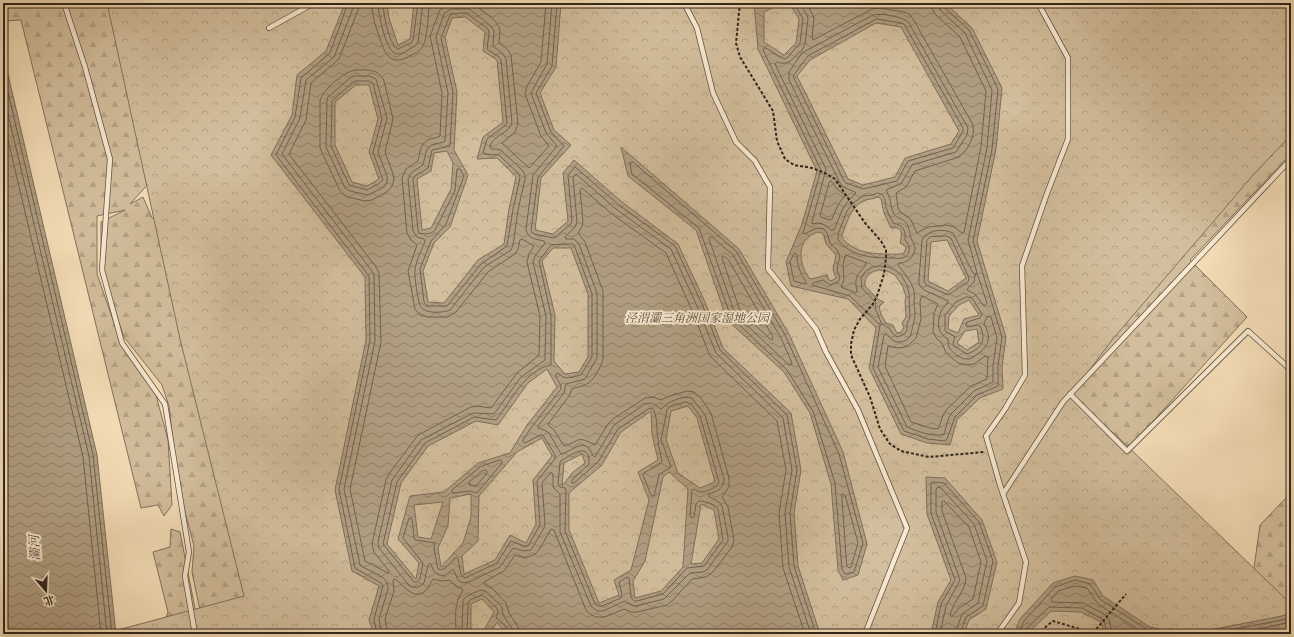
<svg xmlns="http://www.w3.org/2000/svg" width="1294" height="637" viewBox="0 0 1294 637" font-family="Cardo,'Noto Serif SC',serif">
<defs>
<pattern id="forest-firs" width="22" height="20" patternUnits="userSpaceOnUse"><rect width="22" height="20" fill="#d3be9d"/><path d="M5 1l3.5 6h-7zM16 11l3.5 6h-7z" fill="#b5a387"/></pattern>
<pattern id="park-crowns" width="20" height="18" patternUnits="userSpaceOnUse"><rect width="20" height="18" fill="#d3be9d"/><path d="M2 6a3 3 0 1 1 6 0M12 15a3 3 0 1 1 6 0" fill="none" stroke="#b5a387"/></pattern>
<pattern id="water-waves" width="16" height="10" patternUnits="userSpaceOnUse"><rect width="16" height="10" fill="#b19f83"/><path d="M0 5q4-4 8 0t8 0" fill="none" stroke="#90816b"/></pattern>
</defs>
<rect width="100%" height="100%" fill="#f4ddb7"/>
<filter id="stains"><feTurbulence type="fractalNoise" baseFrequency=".005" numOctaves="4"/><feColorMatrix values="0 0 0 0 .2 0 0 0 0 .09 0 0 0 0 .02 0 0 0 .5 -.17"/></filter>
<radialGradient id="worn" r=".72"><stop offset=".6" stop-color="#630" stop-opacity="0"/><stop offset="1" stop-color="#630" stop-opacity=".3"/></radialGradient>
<g fill="url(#forest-firs)" stroke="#81725d">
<polygon points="3,3 355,3 218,108 130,204 143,197 152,218 176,220 347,562 205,634 192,572 194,546 178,485 169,406 162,385 124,337 101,272 101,222 125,210 97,216 97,274 120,340 153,384 168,440 172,505 164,516 158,505 141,508 21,20 3,21"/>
<polygon points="1291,3 1291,154 1190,260 1247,317 1129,448 1010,469"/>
<polygon points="1291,495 1291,607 1252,582 1260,525 1287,497"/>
<polygon points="171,529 180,532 200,634 160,634 168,612 153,552 170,547"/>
</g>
<polygon fill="url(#park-crowns)" stroke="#81725d" points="107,3 1291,3 1291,135 1254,174 1112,340 1070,396 1119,438 1291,604 1291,634 103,634 244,596 180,339"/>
<g fill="url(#water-waves)" stroke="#7d6f5a" fill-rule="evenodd">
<path d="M345,3H387L389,18L398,45L410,39L414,3H561L556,67L540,93L554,130L571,145L541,178L535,230L553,234L568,221L563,173L574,160L622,202L678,244L705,302L723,348L791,413L801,470L794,513L798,566L820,634H506L497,622L490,634H374L369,620L379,586L352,571L335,490L366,340L365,277L271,155L292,115L297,75L326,51ZM465,17L485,32L483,51L497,60L503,122L483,137L477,159L497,158L516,177L509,209L504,244L478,260L444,303L428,302L423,271L434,243L450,227L468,175L454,150L457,92L445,38L452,18ZM356,85H369L378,119L369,152L379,179L367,186L352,182L335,145V102ZM447,151L453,163L451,189L431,228L422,230L417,179L431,171L434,153ZM553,248H571L588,294V357L579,372L565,374L554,361L555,315L542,261ZM547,369L557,387L527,425L510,453L478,463L444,492L410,496L398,539L419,563L416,579L387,544L401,483L428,446L476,421L498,425L528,383ZM688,406L697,418L715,482L700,488L678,473L666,439L671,411ZM651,411L652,434L658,460L638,472L649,500L631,570L614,580L619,595L599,603L569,530V493L602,465L621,432ZM542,438L552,456L533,480L536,524L526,543L510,535L495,560L464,574L462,556L478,541L479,496L517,452ZM582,454L585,463L573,472L562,486L564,463ZM669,472L688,489L683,567L661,591L635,598L633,581L645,561L663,477ZM471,494V517L463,543L441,567L438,548L448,526L450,498ZM443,502L431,539L418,537L414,505ZM701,504L714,510L719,539L702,563L691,564ZM482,599L494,612L484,630L471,633V604Z"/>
<path d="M754,3H782L764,12V42L784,55L796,43L799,19L789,3H945L972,28L1002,88L996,149L977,241L1006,337L1002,367L1003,389L980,398L957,420L950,445L927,443L901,434L869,368L876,328L848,299L791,286L786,262L802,224L817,171L758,49ZM876,23L901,27L959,131L951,144L905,158L895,177L863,185L848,179L797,76L810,60ZM878,197L881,199L884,213L891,228C894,228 896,227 898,228C903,230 901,239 900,243L905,246L906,248L904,253C899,255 894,254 889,254C874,254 859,253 847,243C844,240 842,239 842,235C847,223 850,208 863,201C869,198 873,200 878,197ZM818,232L822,233L824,236L826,244L836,255L833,270L836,278L831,281L829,280L827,275L811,279L809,278C798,262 796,239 818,232ZM947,240L966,278L948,291L928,281L931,242ZM879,270L887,271L895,275L903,287L906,297L905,301L906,317L902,323L904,328L901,332L897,333L893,325L886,323L881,314L879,307L884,302L879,300L865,286C864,276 870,272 879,270ZM969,300L979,315L964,319L958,333L948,329L949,316L959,305ZM977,329L979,342L967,350L957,343L965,331Z"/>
<polygon points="3,53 97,455 116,634 3,634"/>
<polygon points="621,147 739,249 789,334 843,452 867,544 858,575 843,580 838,570 831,484 810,413 784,372 727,320 696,230 628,176"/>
<polygon points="926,477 945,478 982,520 997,562 986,609 969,620 964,634 931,634 938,602 951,580 927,514"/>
<polygon points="1075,576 1093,580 1103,596 1150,627 1181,634 1104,634 1101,622 1081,612 1051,611 1027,634 1014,634 1020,619 1053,583"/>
<polygon points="1291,613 1291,634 1189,634 1282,616"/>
</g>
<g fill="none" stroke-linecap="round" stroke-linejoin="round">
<g stroke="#706250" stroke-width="1">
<polyline points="348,3 330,53 301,78 295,117 276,155 369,276 370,340 339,489 355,568 381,583 383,586 374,619 377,634"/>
<path d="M353,3V8L334,57L306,80L300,118L282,154L372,271L374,275L375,341L344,489L360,565C369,572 389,575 388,589L379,619L382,634"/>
<path d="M359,3L358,10L339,59L311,83L306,120L289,154L376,267L379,273L381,342L350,489L365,561L388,573H389V571L374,552L372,544L386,480L389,474L418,435L471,407L477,406L491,408L517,373L539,355L540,316L527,262L529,254L534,246L522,239L520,240L518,249L515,254L488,272L456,312L448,317H428L420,315L415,309L408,271L417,245L411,240L407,233L402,178L406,169L418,161C420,152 420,143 430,139C434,138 437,138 440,136L442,93L430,36L440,10L446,5L452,3"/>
<path d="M372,3C372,15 375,25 379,36C384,51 389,67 408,57C413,54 420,52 423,46C427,39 429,12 429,3"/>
<path d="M378,3C378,13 385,46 393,52C396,55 401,54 405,52C410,49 414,47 418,43L423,3"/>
<path d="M383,3C383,13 389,45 398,49L411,43L413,40L418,3"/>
<path d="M469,3C477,6 496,19 499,27C501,32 499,38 499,43L508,50L511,55L518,124L515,132L502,143L529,168L549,146L541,136L525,94L527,86L541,62L546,3"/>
<path d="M552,3L547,64L533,89L531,93L546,133L557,146L533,175L526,229C527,239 536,239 544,241L545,243L535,256L533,262L546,316L545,360L521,377L494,414L473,413L421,440L392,480L378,542L379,548L408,584C413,589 419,588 424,583L428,565L430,563L431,564C433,571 437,577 445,575C448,573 451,571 453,569C458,577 456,585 469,582L500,567L513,548L524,551L531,550L544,528L545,524L542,483L551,472L553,474V487L560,494V532L591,606L597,611H603L625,601L631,605L636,606L664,599L690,573L703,572L707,570L728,541V537L722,506L719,502L708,496L709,494C717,491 724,489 724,479L705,415L692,398C682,395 668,402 661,409C656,406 653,401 645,404L614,425L595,457L593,456C585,435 574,451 561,454L549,433L544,430L538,428V426L564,393L566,384L585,379L597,358V293L579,244L574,239H566L565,237L575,227L577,222L573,177L576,174L616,209L671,249L697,306L716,353L783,418L792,470L785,513L789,567L811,634"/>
<polyline points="557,3 552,66 536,93 551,132 564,146 538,177 531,231 534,234 554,238 571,224 572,220 568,175 575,167 619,205 675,246 702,304 720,350 787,415 797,470 790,513 794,566 816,634"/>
<polyline points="794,3 803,19 800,43 788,57 785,59 782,58 766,48 764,48 763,50 821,170 803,233 805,234 812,230 818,228 824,229 827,233 830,243 837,250 839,254 840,258 838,263 837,270 840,278 838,282 830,285 823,280 813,283 812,285 850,296 879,324 881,322 875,308 876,303 862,288 861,278 865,272 872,267 879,266 888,267 895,270 901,275 907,285 909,293 910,318 907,324 907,331 903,335 897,337 893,334 889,328 882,324 880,325 873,368 904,431 928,439 945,441 947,439 955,417 977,395 998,386 998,366 1002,337 973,241 992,149 998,89 969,30 944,7 943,3"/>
<path d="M800,3L807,15L808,19L805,44L801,52H799C792,60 788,66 777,62L775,64L826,169L825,173L812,222V224L819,223L825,225L831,230H834L843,208L849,200L856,193L855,192L843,187L840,183L789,80V72L802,53L873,15C881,13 903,16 909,23L968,128L967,135L956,152L912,165L901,184L888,189L886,190C891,198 890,206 894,214C897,219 903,218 906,223C910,228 909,233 911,238C912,241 914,243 915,247C915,257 908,263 899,263L898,265C904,273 911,280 914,291C915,296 914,299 914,303C915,314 916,314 913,325C911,333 912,341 899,342C893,342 890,338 886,334L884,335L878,367L907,427C917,431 934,438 944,434L949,417L951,414L974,391L993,382V366L997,338L991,317L988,316L984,323C990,335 991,344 979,353C976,355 972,359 968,359C962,360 953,353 950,349C948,346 948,343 948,339C938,334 937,324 940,314C941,310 945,306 948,303V301L924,290L919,285V280L922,240C926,230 944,228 953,233L973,273L975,274L977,273L968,240L987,148L992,90L965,33L940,10L938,3"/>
<path d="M807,3L814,18L812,38L813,40L872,9L878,8L904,12L909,14L913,19L972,123C977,134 968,150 959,157L915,171L906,187L896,193L898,208L900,212L907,216L911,220L917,233L928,227L947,225L954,227L962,233L964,232L981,147L986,91L960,37L935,14L932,8V3"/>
<path d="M451,9H469L490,25L494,31L493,46L503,54L506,59L512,122C510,134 492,135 490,147L491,149H497L502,151L523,171L525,175V179L518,210L513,245L511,250L484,267L450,310C443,313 425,314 421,307C418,303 414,275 415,270C416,260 422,250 425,241L424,239L417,237L413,231L408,179L411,173L423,165L426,152L428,148L432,145L444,142L445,141L448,93L436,37L444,14Z"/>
<path d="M466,13L488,29L489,33L487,49L499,57L501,60L507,123L506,125L487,139L483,153L485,154L499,155L519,174L520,178L513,209L507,246L481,264L447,306H429L426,305L424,302L420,269L431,241L446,224L464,176L460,169H457L455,191L435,230C432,234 424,235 419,233L418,230L413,179L415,176L428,168L432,150L450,146L453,92L441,38L450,15L453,14Z"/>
<polygon points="877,19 901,23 904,24 963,128 963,131 953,148 908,161 897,181 863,189 846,183 844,181 793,76 808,56"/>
<path d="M355,70C367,70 378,68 384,81L393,119L385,152L393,174L394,180L392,186L388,191L372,200L365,201L348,197L343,194L339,189L320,148V101C322,90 344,72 355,70Z"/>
<polyline points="3,71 93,455 112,634"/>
<polygon points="355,76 370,76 376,79 387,118 378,152 387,176 387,182 384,187 368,195 350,191 345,188 326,147 327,98 350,78"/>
<polygon points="356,81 369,81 373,83 382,119 373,152 383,180 380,183 367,190 349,185 331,146 332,101 353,82"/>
<polyline points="3,93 89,456 107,634"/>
<polyline points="3,119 83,457 101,634"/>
<polygon points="631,162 633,162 736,251 785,335 839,454 863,543 854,572 845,574 842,569 835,483 813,411 787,370 731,317 699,228 632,174 630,164"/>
<polygon points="831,181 838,190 845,195 838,205 832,219 830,220 821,217 820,216 829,183"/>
<path d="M878,193C887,195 884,202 887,210C888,214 891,218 893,223C903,225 906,230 905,240C911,246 911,256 902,258C899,259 894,258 890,258C871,258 851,256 838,240V234L847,211L853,203L863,196L872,195Z"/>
<polygon points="946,236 951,238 969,278 968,282 948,295 926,285 924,281 927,240 930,237"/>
<polygon points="710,237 712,237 733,255 781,338 792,363 791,365 789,365 735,314 709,239"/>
<path d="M570,244H573L575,247L592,294V357L581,375C572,377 565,381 558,373L556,374C555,379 562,383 561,389L531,428L523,440V442L525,443L540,435H543L555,455V459L537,481L540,525L528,546H524L511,541L497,563L465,578L461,575L458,559L457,558H455C450,563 445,572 438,569L434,549L435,543L415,540L414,537L412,519L409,518L403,538L423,563L420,579L417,582H414L383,544L397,482L425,443L474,417L496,420C511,401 525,370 551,365V315L539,261L551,245Z"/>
<path d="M795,253L797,255C797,265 800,273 806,282L805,284L794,281L790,262Z"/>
<path d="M846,255L867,263C860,274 853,274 857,291L856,293L841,287L844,280L843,265Z"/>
<polygon points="723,256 728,259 773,337 772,340 770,339 740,311 722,258"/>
<path d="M976,274L978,276L987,303L985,306L983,305L975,294L967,290C968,287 972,285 974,282C975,279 974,277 976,274Z"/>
<polygon points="922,296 938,304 934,313 933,332 937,339 942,343 946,353 958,363 965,365 974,364 985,356 988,357 987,379 971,386 947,409 943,415 939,427 938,429 930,428 911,422 885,366 888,346 898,348 905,347 910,344 916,338 921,319 920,302"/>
<path d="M967,297L972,298L982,314L980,318L967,322L966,325L967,327L976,325L980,326C987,341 981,349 967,354L954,346L953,343L955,337L945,331V315L956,302Z"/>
<path d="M686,402L691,404L700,416L719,482C717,487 707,492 701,492C698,492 696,490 694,489L692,490L690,516L692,518L694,517L696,504L699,501C705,501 715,504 718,509L723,540L704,566L687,568L663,594L637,601H634L631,597L629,578L627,577L619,582L622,594L621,598L602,606H598L595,604L565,531L566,490L565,488L560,487L558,484L560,462L562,460C573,454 590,441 589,464L572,480V483H574L598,462L618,429L648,409L652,408C658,413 656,431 658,439L659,441L658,443L662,461L660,464L644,473L643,475L651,495L654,496L659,475L666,470L671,467L662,442L661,440L667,410L670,407Z"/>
<polygon points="500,460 502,461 502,463 477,493 470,491 453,493 452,492 452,490 480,467"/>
<polygon points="485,470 487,471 487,473 476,486 469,485 469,482 482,471"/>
<polygon points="842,494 845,495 858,543 851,567 849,568 847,566"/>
<path d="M944,501L969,527L981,562L973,599L959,608L952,617L950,615C953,602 965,592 966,578L942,511V502Z"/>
<path d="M388,634L385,619L394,591L393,580L395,579C404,585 415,604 428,588C430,585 431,582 433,579L442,581L450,580L455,586L462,589L463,591C453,602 456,620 456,634"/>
<polyline points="462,634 463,600 467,596 478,591 482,590 487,592 502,607 503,615 512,628 513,634"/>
<path d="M467,634L468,603L470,600L482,595C485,597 496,606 498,610C498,612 497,616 496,618C502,621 508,628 508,634"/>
<path d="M520,634L518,627L509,613L506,603L493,589L485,585L484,582L504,571L515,555L525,558L534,555L539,550L551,529L554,530L586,610C597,624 612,614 624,609L631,612H637L667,605L672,601L692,579L706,577L713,572L732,547L734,540L728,507L722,497L729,487V478L711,413L700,397L694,392L687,391L667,397L661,400L653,397L645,398L613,419L608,424L595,445C576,435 581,441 564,446L554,430L548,425L549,423L569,396L572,389C576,387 581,387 585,385C593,382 601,367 603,359V291L585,242L578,233L582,227L583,221L580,190L582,188L612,214L666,253L691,308L710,356L777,421L786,470L779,513L783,568L805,634"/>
<polyline points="935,634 941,604 955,580 931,513 931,484 932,482 944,483 979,522 993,561 983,606 966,617 960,634"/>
<polyline points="940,634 946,606 958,584 960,580 936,512 936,489 938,487 941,488 974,524 987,561 978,603 962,614 955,634"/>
<polyline points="1019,634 1024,621 1055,587 1075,580 1090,584 1101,600 1148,630 1164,634"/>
<polyline points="1024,634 1026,629 1048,608 1051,607 1082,608 1104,620 1107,634"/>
<polyline points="1112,634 1109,619 1104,614 1083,603 1052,602 1051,599 1058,591 1075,586 1087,588 1098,604 1145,634"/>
<polyline points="1209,634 1282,620 1291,617"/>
<polyline points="1235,634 1291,622"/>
</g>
<g stroke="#605444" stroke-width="6">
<g id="lane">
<polyline points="64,3 85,67 110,159 102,270 122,343 165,404 189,552 185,576 195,634"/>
<polyline points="684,3 697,28 713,93 736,142 755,161 770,187 768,269 816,329 826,352 858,410 907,528 865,634"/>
<polyline points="269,28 314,3"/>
<polyline points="1070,394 1127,451 1248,331 1291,370"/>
<polyline points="1003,494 1063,402 1291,159"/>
<polyline points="997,634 1019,603 1026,562 1000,485 986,436 1005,409 1025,375 1022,266 1046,196 1068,139 1068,58 1038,3"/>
</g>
</g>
<g stroke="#2f261d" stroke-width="2" stroke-dasharray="3 2" stroke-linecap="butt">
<polyline points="740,3 736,43 740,57 773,111 777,141 785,159 794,165 812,168 825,173 835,179 865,223 881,241 886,250 886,258 884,274 877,296 873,304 860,319 854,330 851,344 851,355 870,397 880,429 890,444 901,451 929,457 984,452"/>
<polyline points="1093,633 1126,594"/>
<polyline points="1037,634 1053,621 1093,633 1094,634"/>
</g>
<use href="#lane" stroke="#f8e9d0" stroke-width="4.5"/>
</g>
<g text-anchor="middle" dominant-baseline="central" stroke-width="4" stroke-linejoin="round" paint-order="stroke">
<g font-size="12" font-style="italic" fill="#584c3d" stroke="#f8e9d0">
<text x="697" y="318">泾渭灞三角洲国家湿地公园</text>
</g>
<g font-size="13" font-style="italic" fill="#5c5041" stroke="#f8e9d0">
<text transform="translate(35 548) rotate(-93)">灞河</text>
</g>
</g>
<rect width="1294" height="637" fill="none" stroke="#f4ddb7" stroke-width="16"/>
<rect x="4" y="4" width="1286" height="629" fill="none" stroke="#2f261d" stroke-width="2"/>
<rect x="8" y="8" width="1278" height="621" fill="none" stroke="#2f261d"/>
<g transform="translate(46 591) rotate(161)" stroke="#f8e9d0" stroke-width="3" paint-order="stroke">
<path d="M0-3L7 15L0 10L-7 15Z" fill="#2f261d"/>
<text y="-6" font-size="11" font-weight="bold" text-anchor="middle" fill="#2f261d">北</text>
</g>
<rect width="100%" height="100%" filter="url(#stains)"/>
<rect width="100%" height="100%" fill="url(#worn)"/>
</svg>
